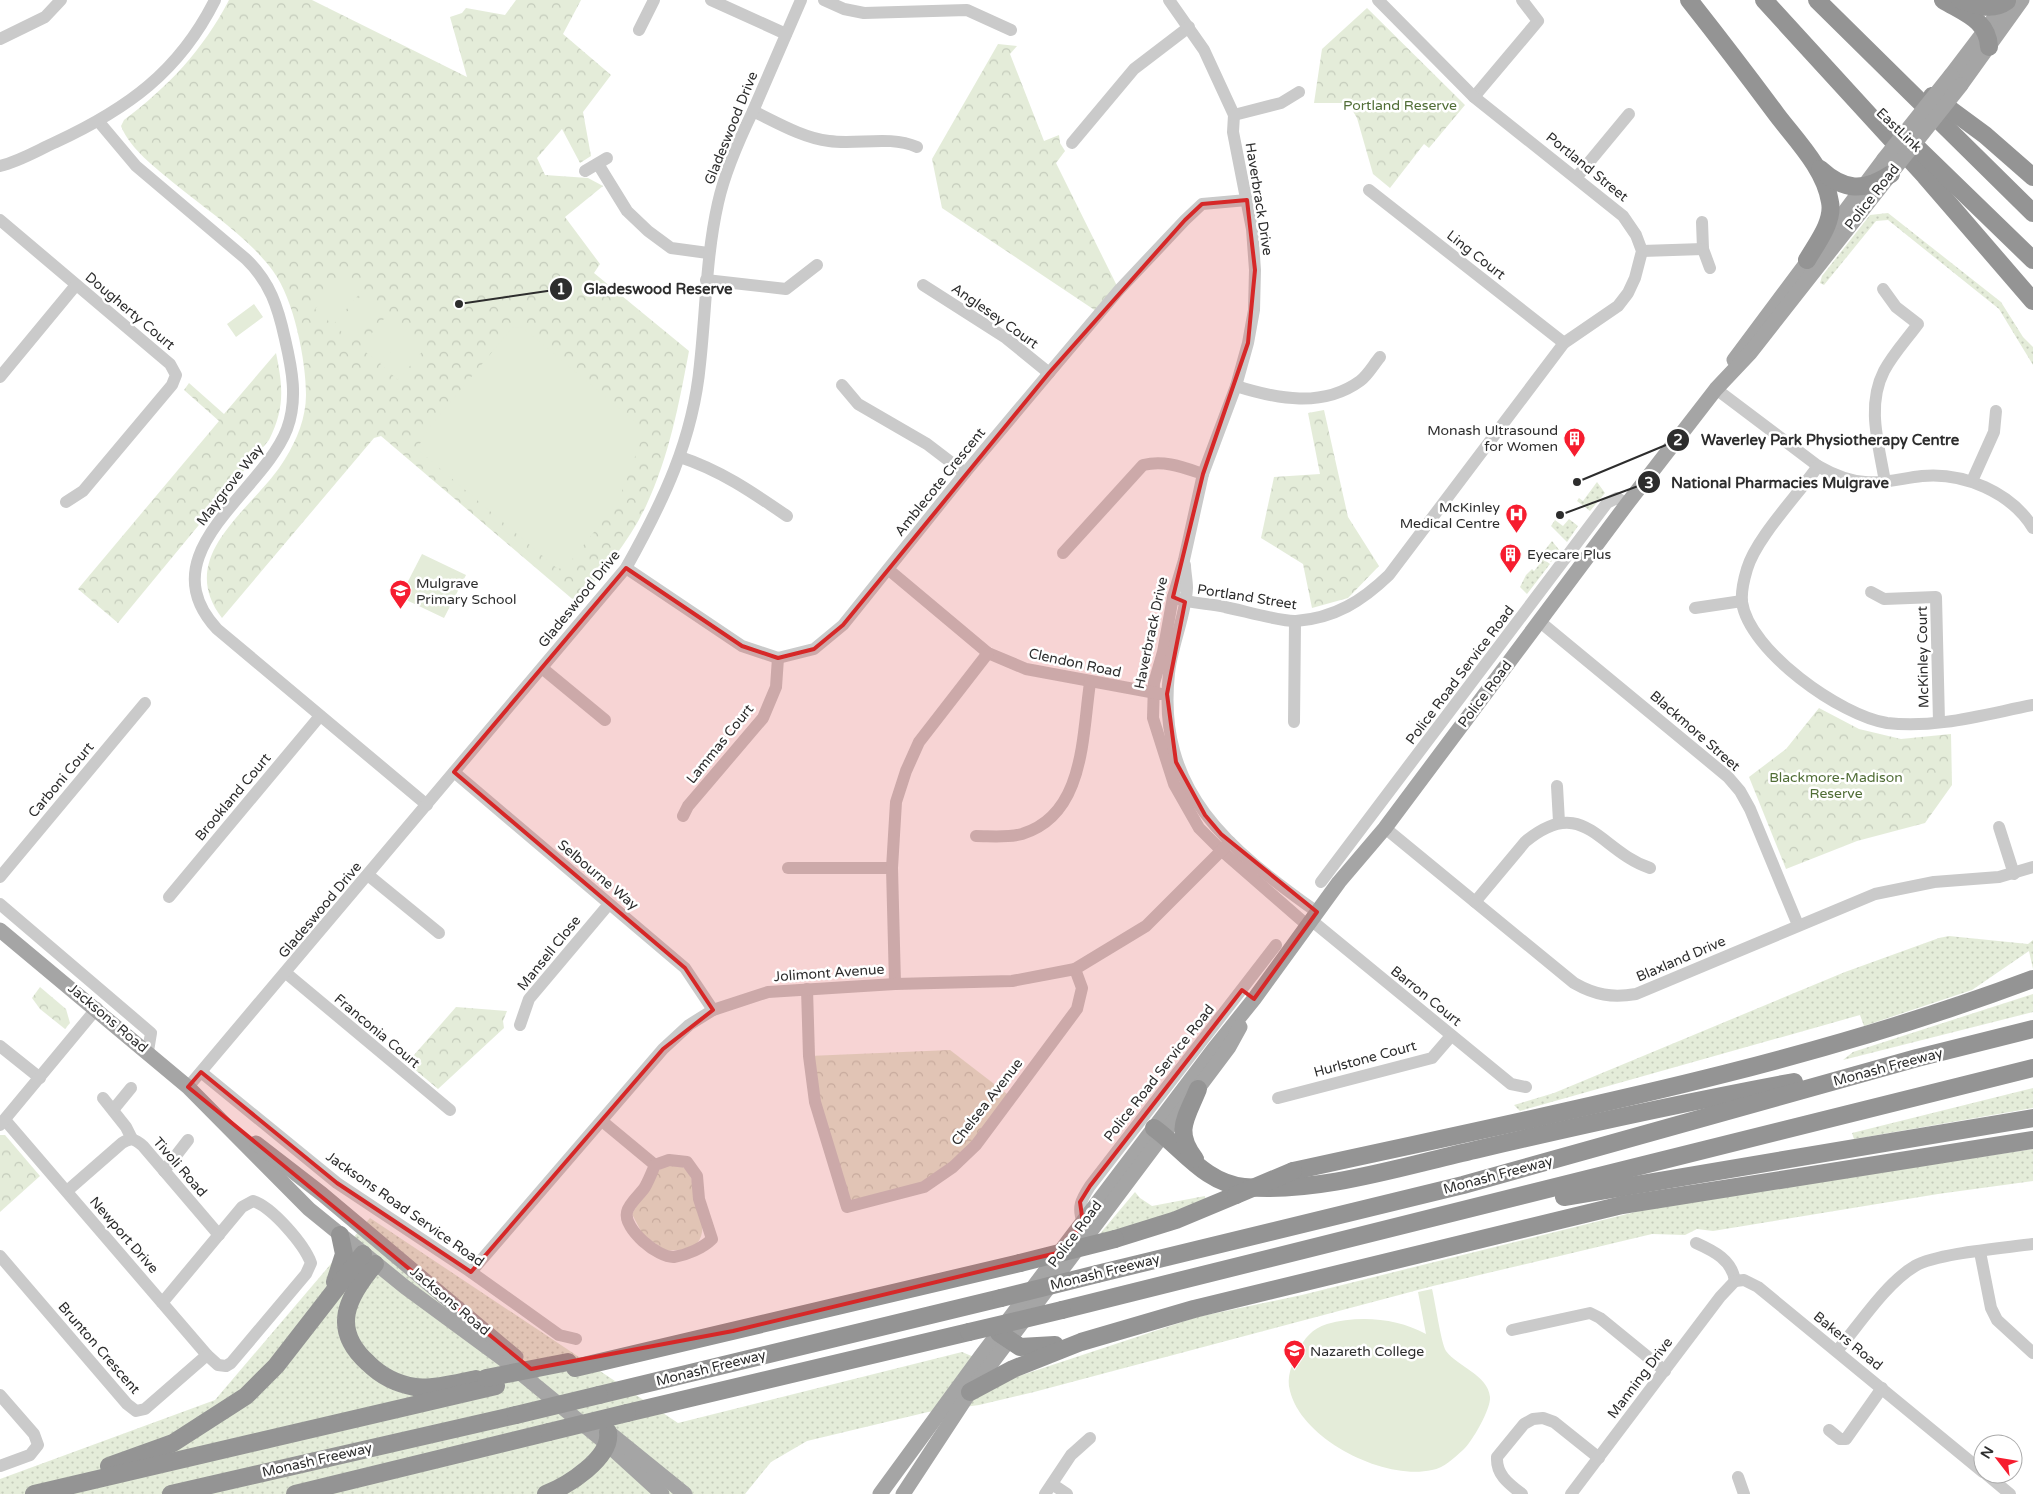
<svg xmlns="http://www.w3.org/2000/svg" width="2033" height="1494" font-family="'Varela Round',sans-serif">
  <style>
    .grass { fill: url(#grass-dots) }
    .forest { fill: url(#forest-crowns) }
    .garden { fill: #e4ecd9 }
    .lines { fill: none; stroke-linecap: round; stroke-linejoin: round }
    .minor { stroke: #cacaca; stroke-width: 12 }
    .major { stroke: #a5a5a5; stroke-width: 15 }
    .highway { stroke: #949494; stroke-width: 18 }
    .major-bridge { stroke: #a5a5a5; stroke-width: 15 }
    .highway-bridge { stroke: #949494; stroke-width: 18 }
    .marked { fill: #d62828; fill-opacity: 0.2; stroke: #d62828; stroke-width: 4; stroke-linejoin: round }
    .labels { text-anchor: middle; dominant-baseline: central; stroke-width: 5; stroke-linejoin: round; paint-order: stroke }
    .park-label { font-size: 14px; fill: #506d36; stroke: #fff }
    .street-label { font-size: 14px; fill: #2d2d2d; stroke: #fff }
    .poi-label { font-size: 14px; fill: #2d2d2d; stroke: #fff; text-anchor: start }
    .leader { fill: none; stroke: #2d2d2d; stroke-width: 2 }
    .callout-dot { fill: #2d2d2d; stroke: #fff; stroke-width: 2 }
    .mark-label { font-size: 15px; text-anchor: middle; font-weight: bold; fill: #fff }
    .callout-label { font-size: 15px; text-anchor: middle; font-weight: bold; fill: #2d2d2d; stroke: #fff; stroke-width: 5; stroke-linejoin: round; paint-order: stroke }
  </style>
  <defs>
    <pattern id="grass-dots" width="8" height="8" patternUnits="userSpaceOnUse" patternTransform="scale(1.25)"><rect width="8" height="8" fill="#e4ecd9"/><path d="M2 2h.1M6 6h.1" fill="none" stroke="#c4cbbb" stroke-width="1.8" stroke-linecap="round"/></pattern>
    <pattern id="forest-crowns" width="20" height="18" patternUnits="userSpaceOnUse" patternTransform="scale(1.25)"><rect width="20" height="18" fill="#e4ecd9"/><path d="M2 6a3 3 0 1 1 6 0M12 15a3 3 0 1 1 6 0" fill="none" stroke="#c4cbbb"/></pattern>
  </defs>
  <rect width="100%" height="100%" fill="#fff"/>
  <g class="grass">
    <polygon points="1888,213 2001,302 2023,337 2033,347 2033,365 1999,309 1888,220 1876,221 1824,285 1820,283 1822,276 1870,215"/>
    <polygon points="1597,482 1605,493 1590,511 1577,501 1579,498 1583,501"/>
    <polygon points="1569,519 1578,526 1567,542 1551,526 1555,520 1563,526"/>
    <polygon points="1552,541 1560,551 1551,562 1541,555"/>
    <polygon points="1534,552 1550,564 1527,594 1520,587 1526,575 1532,569 1534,571 1542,561 1532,554"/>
    <polygon points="1949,936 2028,944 2033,940 2033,969 2029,951 1972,990 1864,1026 1860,1015 1520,1111 1514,1105 1554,1093 1845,972 1939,938"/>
    <polygon points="2033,994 2033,1012 1843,1060 1853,1052"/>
    <polygon points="2033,1088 2033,1108 1854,1139 1852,1133"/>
    <polygon points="2033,1149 2033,1181 1938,1194 1713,1231 1697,1229 1685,1235 1652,1234 1433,1286 1034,1392 979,1405 928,1412 807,1441 771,1462 745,1494 0,1494 0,1479 215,1400 370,1218 678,1423 962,1352 1019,1376 1197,1317 1302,1295 1663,1205"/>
    <polygon points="1135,1192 1140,1198 1152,1206 1205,1196 1206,1203 1098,1236"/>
  </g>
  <g class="forest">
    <path d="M229,0H312L467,77L450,17L462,13L466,8L505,15L516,0H581L563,34L611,75L583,112L591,156L580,163L562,129L537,158L545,175L588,178L603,186L565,217L600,264L594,273L689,351C679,404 669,457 646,506C629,542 602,573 577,603L381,436L374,438L222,618C173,554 256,508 285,459C297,440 306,417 306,395C306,361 294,299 273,271C248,237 208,211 175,184C156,168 130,149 121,126L124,120C168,87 203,50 229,0Z"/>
    <polygon points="1367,8 1465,105 1429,148 1424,144 1390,188 1373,174 1357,118 1348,103 1314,103 1322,49"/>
    <polygon points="998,44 1017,46 1010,54 1044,141 1059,135 1060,143 1065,151 1056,163 1119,290 1099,313 942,208 932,159"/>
    <path d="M276,353C283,387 285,408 269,440L118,623L78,589L219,421L184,390L189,383L224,414Z"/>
    <polygon points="1324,410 1348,517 1379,566 1348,598 1312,608 1303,564 1261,538 1274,477 1320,474 1308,413"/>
    <polygon points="1819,708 1859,729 1901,739 1951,734 1952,785 1925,823 1857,841 1786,869 1749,777 1786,749"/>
    <polygon points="40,987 66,1009 70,1023 65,1029 40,1009 32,998"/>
    <polygon points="456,1007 507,1011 503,1021 504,1028 438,1089 407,1063"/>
    <polygon points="950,1050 1011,1097 976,1145 924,1187 847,1207 809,1056"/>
    <polygon points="0,1135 5,1135 40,1176 0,1212"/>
    <path d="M678,1164L687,1170L691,1178C695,1195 713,1233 694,1246C687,1250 674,1250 666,1251L643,1235L632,1214L656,1174L664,1165Z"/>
  </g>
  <g class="garden">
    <polygon points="343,275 362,291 333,325 315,309"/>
    <polygon points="364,292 382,308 353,342 335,326"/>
    <polygon points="254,304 263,317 236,337 227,324"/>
    <polygon points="389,313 407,329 378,363 360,347"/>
    <polygon points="522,327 645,430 618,502 566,567 558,569 417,449 428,429 512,328"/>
    <polygon points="409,330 427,346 398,380 380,364"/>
    <polygon points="422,554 466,575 444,618 400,597"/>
    <path d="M1432,1289C1435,1301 1441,1343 1446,1351C1458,1367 1488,1375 1490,1397C1491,1409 1472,1442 1463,1450C1454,1458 1444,1468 1432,1470C1385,1481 1302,1440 1290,1391C1286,1377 1292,1364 1298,1352C1304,1338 1312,1329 1327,1324C1359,1315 1397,1318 1426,1334L1418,1292Z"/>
  </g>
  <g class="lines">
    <g class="minor">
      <polyline points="711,0 786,34"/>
      <polyline points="824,0 844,9 864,13 967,10 1011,30"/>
      <polyline points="1169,0 1204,50 1234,115 1233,132 1252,229 1255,270 1254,310 1248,343 1236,386 1203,474 1184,560 1173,597 1163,652 1154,683 1153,718 1174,784 1199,828 1222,851 1307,925"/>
      <polyline points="639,30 654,0"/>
      <polyline points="0,39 45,17 61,0"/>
      <polyline points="1474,97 1538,21 1522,0"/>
      <path d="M753,111C776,122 803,138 829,141C858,145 889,135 917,147"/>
      <polyline points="1234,115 1281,103 1299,92"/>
      <path d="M99,122L136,166L246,259C270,282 278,307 285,339C292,369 298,399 287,429C262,494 147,553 217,629L427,805"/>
      <polyline points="1072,143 1134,69 1189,27"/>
      <polyline points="598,164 627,211 648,231 671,248 708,253"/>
      <path d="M0,166C20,161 38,150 56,142C127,109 179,72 215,0"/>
      <polyline points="585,171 607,158"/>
      <polyline points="1576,178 1629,114"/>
      <polyline points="1369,190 1564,343"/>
      <polyline points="0,220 170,364 176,375 172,385 83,491 66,502"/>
      <polyline points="1702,222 1703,249 1710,268"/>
      <polyline points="1642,251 1703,249"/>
      <polyline points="706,280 786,289 817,265"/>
      <polyline points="923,285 1006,338 1049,373"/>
      <path d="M1883,289L1896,307L1918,324C1907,339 1893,354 1884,371C1866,406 1879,445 1885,482"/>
      <polyline points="0,377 76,285"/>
      <polyline points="842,385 858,404 927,444 965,473"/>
      <path d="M1236,386C1277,399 1323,408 1360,381C1368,375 1374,364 1380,357"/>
      <path d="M1716,389L1818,466C1832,474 1848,481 1865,482C1884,484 1903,478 1922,476C1963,472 2011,492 2033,528"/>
      <path d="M680,457C720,470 752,492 787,516"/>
      <path d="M1818,466C1798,495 1756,538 1747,569C1744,579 1741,592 1742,602C1749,651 1841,716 1887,723C1936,729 1986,714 2033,705"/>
      <polyline points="1972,481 1994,432 1996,411"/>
      <path d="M1063,553L1143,465C1165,460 1182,467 1203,474"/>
      <path d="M1185,565C1185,572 1187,580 1187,588C1186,614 1172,645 1169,673C1156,792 1229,849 1317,912"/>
      <polyline points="626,568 742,646 778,658 814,649 843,625 965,473 1049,373 1119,290 1185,220 1202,204 1247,200"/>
      <polyline points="889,570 988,653 1026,669 1161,694"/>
      <polyline points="1871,592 1884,599 1936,597 1939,722"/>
      <path d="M1173,597C1190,604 1207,603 1225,607C1241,610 1282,622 1296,621C1335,618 1362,601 1389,575L1564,343L1618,306L1628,293L1635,278L1642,251L1636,235L1623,216L1474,97L1378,0"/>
      <polyline points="1695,608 1742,601"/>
      <polyline points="1539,621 1728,777 1740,791 1750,809 1798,925"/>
      <polyline points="542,668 605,720"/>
      <polyline points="1294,722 1295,622"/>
      <polyline points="454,772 685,968 713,1010"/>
      <polyline points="1557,786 1559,822"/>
      <polyline points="683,816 688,806 763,718 776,687 778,658"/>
      <polyline points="1999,827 2014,874"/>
      <path d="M1385,828L1574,983C1595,995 1612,998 1636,994L1875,894L1934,882L1999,877L2033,867"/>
      <path d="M976,836C990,836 1007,838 1022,834C1085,815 1082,736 1090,683"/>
      <polyline points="788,868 892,868"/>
      <polyline points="368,875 439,933"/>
      <polyline points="0,877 145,703"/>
      <polyline points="1321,882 1607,503 1617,498 1627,504"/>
      <polyline points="169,897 320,716"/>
      <path d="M1475,902L1525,842C1584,793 1599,851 1650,868"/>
      <polyline points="0,904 151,1033 148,1051"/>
      <polyline points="1311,920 1511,1084 1526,1087"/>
      <polyline points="286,973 450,1110"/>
      <polyline points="895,984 892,868 896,802 906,771 919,742 988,653"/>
      <polyline points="807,989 809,1056 815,1102 847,1207 924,1187 953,1167 976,1145 1077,1009 1082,988 1075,969"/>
      <polyline points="520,1025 529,999 609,904"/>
      <polyline points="0,1046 40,1078"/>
      <polyline points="201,1072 337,1183 471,1272 559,1335 576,1339"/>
      <path d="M188,1087L626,568C663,502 693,440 700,364C706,310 706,256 718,203C725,171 739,140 753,111C769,74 785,37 801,0"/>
      <polyline points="103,1098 126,1127 132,1139"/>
      <polyline points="1278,1098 1432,1058 1451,1036"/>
      <polyline points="113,1110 131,1088"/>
      <path d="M5,1120L207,1355L218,1365L226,1366L231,1363L306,1274L311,1263C304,1244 272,1207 253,1201L242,1207L162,1303"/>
      <polyline points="602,1121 655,1165"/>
      <polyline points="0,1125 97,1008"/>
      <path d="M669,1160L687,1162L697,1176L699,1199L712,1239C703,1248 687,1255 674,1257C658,1258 623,1229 627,1212C629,1203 640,1195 645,1187C649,1180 652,1172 655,1165Z"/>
      <polyline points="164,1171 188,1140"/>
      <path d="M67,1191L122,1143C131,1137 135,1139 143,1146L219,1235"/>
      <path d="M1083,1223C1077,1207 1081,1200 1090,1186L1276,945"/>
      <path d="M1696,1243C1714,1251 1732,1260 1735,1281"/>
      <polyline points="1980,1252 1991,1308 1997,1320 2033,1353"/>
      <polyline points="0,1256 127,1404 136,1411 145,1409 207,1355"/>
      <polyline points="471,1272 663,1049 689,1025 713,1010 768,992 895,984 1012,981 1075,969 1146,926 1230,842"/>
      <polyline points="1735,1281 1744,1280 1758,1287 1983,1472"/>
      <polyline points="1512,1330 1590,1313 1600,1318 1665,1371"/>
      <path d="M1837,1351C1859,1325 1886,1283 1915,1266C1938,1253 2005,1248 2033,1244"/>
      <polyline points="0,1395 34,1434 38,1445 30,1455 0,1466"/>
      <polyline points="1829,1430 1840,1439 1846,1439 1882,1388"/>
      <polyline points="1986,1474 2010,1494"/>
      <polyline points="1738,1477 1744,1494"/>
      <polyline points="1052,1484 1067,1494"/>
      <polyline points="1045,1494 1071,1455 1090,1438"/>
      <path d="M1522,1494C1509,1484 1496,1475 1497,1457L1524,1424L1533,1419L1543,1418L1554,1422L1599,1458"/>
      <polyline points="1571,1494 1720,1297 1735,1281"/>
    </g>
    <g class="major">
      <polyline points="1951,75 2008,0"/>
      <polyline points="1961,85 2022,0"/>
      <polyline points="1734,360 1884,159"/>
      <polyline points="0,930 188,1087 309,1209 405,1287 507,1362 607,1444 662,1494"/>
      <polyline points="256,1143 322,1194 516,1357"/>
      <polyline points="606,1430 685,1494"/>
      <polyline points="880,1494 981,1356 1213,1050 1254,999 1339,882 1385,828 1627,504 1716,389 1750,353 1889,176"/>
      <polyline points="903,1494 970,1392 1229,1047 1240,1027"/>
    </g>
    <g class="highway">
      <path d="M1689,0C1719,38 1748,76 1777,115C1796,140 1825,169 1830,202C1834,222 1816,244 1807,260"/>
      <polyline points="1764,0 1925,176 2033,301"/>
      <polyline points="1817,0 2033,213"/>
      <path d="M1943,0C1964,13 1988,20 1989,47"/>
      <path d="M1960,0C1975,5 1992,12 2007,1"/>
      <polyline points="1932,96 1985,135 2033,177"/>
      <polyline points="1903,134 2033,260"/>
      <path d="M1820,169C1844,191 1864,192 1891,174"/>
      <path d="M1154,1128C1183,1149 1205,1183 1244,1187C1317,1194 1404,1166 1475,1150C1581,1125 1687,1102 1794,1082"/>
      <path d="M1195,1159C1173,1131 1187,1117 1198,1089"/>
      <path d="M1293,1171C1542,1116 1794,1069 2033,979"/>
      <polyline points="1564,1197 2033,1118"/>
      <polyline points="1115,1239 1176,1220 1236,1195"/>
      <path d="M375,1264C347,1297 330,1329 368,1363C381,1376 397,1384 415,1387C432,1390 460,1382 476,1379"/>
      <polyline points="1097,1274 1463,1185 1917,1058 2033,1029"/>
      <polyline points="335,1282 344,1254 340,1235"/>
      <polyline points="1062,1310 2033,1068"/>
      <polyline points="999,1333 1020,1347 1055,1345"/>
      <polyline points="575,1368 1020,1263"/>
      <polyline points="970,1392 1013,1369 1081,1342 1194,1309 1622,1205 2033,1140"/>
      <polyline points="599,1395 1001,1298"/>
      <polyline points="627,1413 969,1332"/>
      <polyline points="109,1466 173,1443 246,1396 276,1366 363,1254"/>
      <polyline points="34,1494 496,1386"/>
      <polyline points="171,1494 516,1415"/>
      <polyline points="295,1494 549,1432"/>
      <path d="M546,1494C567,1486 612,1458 608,1432"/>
    </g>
    <g class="major-bridge">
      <polyline points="1884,159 1951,75"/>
      <polyline points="1895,168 1961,85"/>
    </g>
    <g class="highway-bridge">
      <polyline points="1236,1195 1293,1171"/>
      <polyline points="1020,1263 1115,1239"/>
      <polyline points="1001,1298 1097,1274"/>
      <polyline points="969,1332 1062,1310"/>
      <polyline points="486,1378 568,1362"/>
      <polyline points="516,1415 599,1395"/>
      <polyline points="549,1432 627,1413"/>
    </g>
  </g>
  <path class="marked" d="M1247,200L1255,270L1248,343L1203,474L1173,597L1185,602L1167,694L1176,762L1205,815L1221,834L1317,912L1254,999L1242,990L1090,1186L1080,1202L1083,1223L1061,1252L733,1331L531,1369L188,1087L201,1072L337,1183L471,1272L663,1049L713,1010L685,968L454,772L626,568L742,646L778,658L814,649L843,625L1049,373L1185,220L1202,204Z"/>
  <defs>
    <symbol id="building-pin" viewBox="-11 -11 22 30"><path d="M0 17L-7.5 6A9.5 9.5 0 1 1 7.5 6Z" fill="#f61d2f" stroke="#fff"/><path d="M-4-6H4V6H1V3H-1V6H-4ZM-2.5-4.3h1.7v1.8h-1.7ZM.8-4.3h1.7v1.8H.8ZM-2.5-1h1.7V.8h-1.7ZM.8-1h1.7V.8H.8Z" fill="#fff"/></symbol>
    <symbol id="hospital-pin" viewBox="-11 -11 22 30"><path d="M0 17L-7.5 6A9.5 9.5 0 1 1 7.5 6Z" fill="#f61d2f" stroke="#fff"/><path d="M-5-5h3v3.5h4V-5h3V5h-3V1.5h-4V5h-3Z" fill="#fff"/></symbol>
    <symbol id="school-pin" viewBox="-11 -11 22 30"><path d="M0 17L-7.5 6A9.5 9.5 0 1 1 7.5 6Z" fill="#f61d2f" stroke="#fff"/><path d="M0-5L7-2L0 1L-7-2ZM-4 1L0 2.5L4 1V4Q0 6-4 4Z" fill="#fff"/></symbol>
  </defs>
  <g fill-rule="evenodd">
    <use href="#building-pin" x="1562" y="426" width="25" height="34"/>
    <use href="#hospital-pin" x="1504" y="502" width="25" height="34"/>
    <use href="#building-pin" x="1498" y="542" width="25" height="34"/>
    <use href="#school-pin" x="388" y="578" width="25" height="34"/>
    <use href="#school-pin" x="1282" y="1338" width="25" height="34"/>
  </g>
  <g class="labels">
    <g class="park-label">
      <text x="1400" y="105">Portland Reserve</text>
      <text x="1836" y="777">Blackmore-Madison<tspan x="1836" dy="16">Reserve</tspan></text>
    </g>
    <g class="street-label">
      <text transform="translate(731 128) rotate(-68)">Gladeswood Drive</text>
      <text transform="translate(1899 130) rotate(44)">EastLink</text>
      <text transform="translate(1587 167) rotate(39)">Portland Street</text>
      <text transform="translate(1872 197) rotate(-52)">Police Road</text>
      <text transform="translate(1259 199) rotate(81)">Haverbrack Drive</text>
      <text transform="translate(1476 255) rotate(38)">Ling Court</text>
      <text transform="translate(130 311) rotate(40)">Dougherty Court</text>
      <text transform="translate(995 316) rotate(35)">Anglesey Court</text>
      <text transform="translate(940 482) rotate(-51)">Amblecote Crescent</text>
      <text transform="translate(230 485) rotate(-52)">Maygrove Way</text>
      <text transform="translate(1247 597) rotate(9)">Portland Street</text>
      <text transform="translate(579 599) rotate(-51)">Gladeswood Drive</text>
      <text transform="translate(1151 633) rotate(-78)">Haverbrack Drive</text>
      <text transform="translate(1923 657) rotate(-91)">McKinley Court</text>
      <text transform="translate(1075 663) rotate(12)">Clendon Road</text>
      <text transform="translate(1460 675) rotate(-53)">Police Road Service Road</text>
      <text transform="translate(1485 694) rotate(-53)">Police Road</text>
      <text transform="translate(1695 731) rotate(41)">Blackmore Street</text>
      <text transform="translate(720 744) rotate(-51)">Lammas Court</text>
      <text transform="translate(61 780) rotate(-50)">Carboni Court</text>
      <text transform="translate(233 797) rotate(-50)">Brookland Court</text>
      <text transform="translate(598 875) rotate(40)">Selbourne Way</text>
      <text transform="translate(320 910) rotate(-50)">Gladeswood Drive</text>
      <text transform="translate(549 953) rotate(-51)">Mansell Close</text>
      <text transform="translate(1681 959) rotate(-23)">Blaxland Drive</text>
      <text transform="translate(829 973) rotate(-4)">Jolimont Avenue</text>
      <text transform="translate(1426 996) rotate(39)">Barron Court</text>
      <text transform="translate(108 1018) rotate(40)">Jacksons Road</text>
      <text transform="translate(377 1031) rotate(40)">Franconia Court</text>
      <text transform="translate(1365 1059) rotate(-15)">Hurlstone Court</text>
      <text transform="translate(1888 1067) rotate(-15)">Monash Freeway</text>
      <text transform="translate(1159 1073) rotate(-52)">Police Road Service Road</text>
      <text transform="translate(987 1102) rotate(-52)">Chelsea Avenue</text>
      <text transform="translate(180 1167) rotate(49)">Tivoli Road</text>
      <text transform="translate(1498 1175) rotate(-15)">Monash Freeway</text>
      <text transform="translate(405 1209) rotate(35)">Jacksons Road Service Road</text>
      <text transform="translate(1075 1234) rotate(-53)">Police Road</text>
      <text transform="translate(124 1235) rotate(49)">Newport Drive</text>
      <text transform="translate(1105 1272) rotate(-14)">Monash Freeway</text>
      <text transform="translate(450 1301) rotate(40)">Jacksons Road</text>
      <text transform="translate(1848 1341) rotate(39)">Bakers Road</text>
      <text transform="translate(99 1348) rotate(49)">Brunton Crescent</text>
      <text transform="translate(711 1368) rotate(-14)">Monash Freeway</text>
      <text transform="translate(1640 1378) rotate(-53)">Manning Drive</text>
      <text transform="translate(317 1460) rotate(-13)">Monash Freeway</text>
    </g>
    <g class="poi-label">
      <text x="1558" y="430" text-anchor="end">Monash Ultrasound<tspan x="1558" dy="16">for Women</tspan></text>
      <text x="1500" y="507" text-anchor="end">McKinley<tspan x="1500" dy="16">Medical Centre</tspan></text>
      <text x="1527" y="554">Eyecare Plus</text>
      <text x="416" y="583">Mulgrave<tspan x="416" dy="16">Primary School</tspan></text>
      <text x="1310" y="1351">Nazareth College</text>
    </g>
  </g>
  <path class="leader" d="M459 304L561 289M1577 482L1678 440M1560 515L1649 482"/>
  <g class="callout-dot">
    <circle cx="459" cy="304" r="5"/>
    <circle cx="1577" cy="482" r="5"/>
    <circle cx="1560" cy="515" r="5"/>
    <circle cx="561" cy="289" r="12"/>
    <circle cx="1678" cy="440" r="12"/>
    <circle cx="1649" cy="482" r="12"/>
  </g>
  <g class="mark-label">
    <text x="561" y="294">1</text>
    <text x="1678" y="445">2</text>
    <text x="1649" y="488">3</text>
  </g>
  <g class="callout-label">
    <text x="658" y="294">Gladeswood Reserve</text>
    <text x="1830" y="445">Waverley Park Physiotherapy Centre</text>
    <text x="1780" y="488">National Pharmacies Mulgrave</text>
  </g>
  <g transform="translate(1998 1459) rotate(301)"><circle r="24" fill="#ffffff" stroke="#ababab"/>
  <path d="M0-4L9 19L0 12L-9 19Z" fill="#f61d2f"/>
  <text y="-8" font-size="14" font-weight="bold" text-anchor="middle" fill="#2d2d2d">N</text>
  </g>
</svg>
